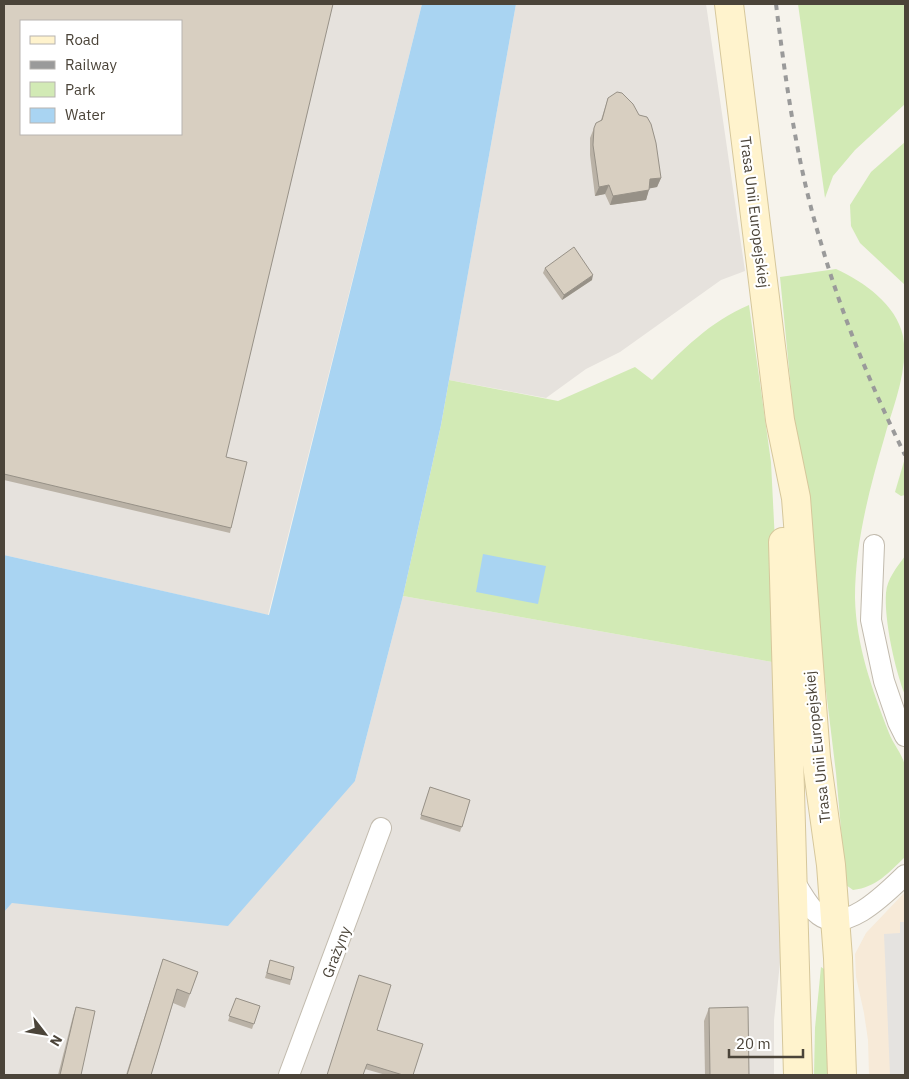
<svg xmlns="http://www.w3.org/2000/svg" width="909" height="1079" font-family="'IBM Plex Sans',sans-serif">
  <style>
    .commercial { fill: #f7ead8 }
    .industrial { fill: #e6e2dd; fill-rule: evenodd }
    .green { fill: #d2eab5 }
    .parking { fill: #e5e3e0 }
    .water { fill: #a9d4f2 }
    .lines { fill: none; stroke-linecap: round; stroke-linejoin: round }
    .minor-casing { stroke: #c2bbae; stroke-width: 22 }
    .secondary-casing { stroke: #d6c79b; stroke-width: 30 }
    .minor { stroke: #fff; stroke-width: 20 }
    .secondary { stroke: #fff3cd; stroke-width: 28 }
    .rail { stroke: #9a9a9a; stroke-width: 4; stroke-dasharray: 6 6; stroke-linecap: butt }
    .wall { fill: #bab2a6 }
    .shaded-wall { fill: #979187 }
    .building { fill: #d8cfc1; stroke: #979187; fill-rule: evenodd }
    .labels { text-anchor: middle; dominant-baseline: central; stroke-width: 4.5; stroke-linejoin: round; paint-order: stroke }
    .street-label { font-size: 15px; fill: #4b4439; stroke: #fff }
  </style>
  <rect width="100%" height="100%" fill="#f6f3ec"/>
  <polygon class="commercial" points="905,892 905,1075 869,1075 868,1040 864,1013 856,977 855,954 866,933"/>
  <g class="industrial">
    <path d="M4,4H422L268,615L4,555ZM21,21H181V134H21Z"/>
    <polygon points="516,4 706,4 745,271 721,280 620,352 586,369 546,398 449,380"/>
    <polygon points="403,596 778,663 783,934 774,1020 774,1075 4,1075 4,912 12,903 355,781"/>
  </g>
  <g class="green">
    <polygon points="798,4 905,4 905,104 855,150 833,176 825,198"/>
    <polygon points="905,142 905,285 860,243 851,226 850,205 871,172"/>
    <path d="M836,269C864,282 896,304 903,336C909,370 893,406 884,439C869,490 855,544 855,598C856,645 872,689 889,733C893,744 903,755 905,766C907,774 905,784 905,793C905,814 905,835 905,857C888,873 877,887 853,890L846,885L836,773L798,460L780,277Z"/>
    <path d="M749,305L771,462L775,542L778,663L403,596L441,425L449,380L558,401L635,367L652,380C682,351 710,321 749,305Z"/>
    <polygon points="905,458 905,495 901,496 895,492"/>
    <path d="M905,556V695C895,670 884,620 886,593C887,579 897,567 905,556Z"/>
    <polygon points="821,967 824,969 828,1075 814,1075 815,1028"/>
  </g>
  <polygon class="parking" points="900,922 905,922 905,1075 890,1075 884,934 900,933"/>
  <g class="water">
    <polygon points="422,4 516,4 441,425 403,596 355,781 228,926 12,903 4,912 4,555 269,615"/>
    <polygon points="483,554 546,566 538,604 476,592"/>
  </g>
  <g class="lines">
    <defs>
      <g id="minor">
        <polyline points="874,545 871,620 884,681 898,722 905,736"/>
        <path d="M793,880C801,891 808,907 819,915C846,935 887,892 905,875"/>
        <polyline points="289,1075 381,828"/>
      </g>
      <g id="secondary">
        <polyline points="729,4 780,420 796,498 816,757 831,865 838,958 842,1075"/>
        <polyline points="783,542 798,1075"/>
      </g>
    </defs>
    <use href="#minor" class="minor-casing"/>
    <use href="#secondary" class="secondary-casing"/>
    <use href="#minor" class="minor"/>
    <use href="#secondary" class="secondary"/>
    <path class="rail" d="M776,4C786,84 797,165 821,243C842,316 871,386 905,455"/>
  </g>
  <g class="wall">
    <polygon points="4,4 226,457 231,528 230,533 4,480"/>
    <polygon points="608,98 661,178 657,187 649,188 646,200 610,205 605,194 595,196 590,155 590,138 594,128 601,120"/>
    <polygon points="545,268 592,280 562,300 543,273"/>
    <polygon points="430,787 470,800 460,832 420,819"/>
    <polygon points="163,959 198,972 185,1008 173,1003 151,1075 126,1075"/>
    <polygon points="270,960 291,980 290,985 265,978"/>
    <polygon points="236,998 260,1006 252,1029 228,1021"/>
    <polygon points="76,1007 81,1075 58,1075 73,1016"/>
    <polygon points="709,1008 749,1075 705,1075 704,1021"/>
    <polygon points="377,1030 413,1075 386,1075 365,1069"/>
  </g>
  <g class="shaded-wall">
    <polygon points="661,178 657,187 647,189 650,179"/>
    <polygon points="609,185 605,194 595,196 599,187"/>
    <polygon points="649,190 646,200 610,205 613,196"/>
    <polygon points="593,275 592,280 562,300 564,295"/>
  </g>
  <g class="building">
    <path d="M4,4H333L226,457L247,462L231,528L4,474ZM21,21H181V134H21Z"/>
    <polygon points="617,92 622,93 633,104 639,115 647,117 651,124 656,143 661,178 650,179 649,190 613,196 609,185 599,187 593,145 594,128 596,123 602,120 608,98"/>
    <polygon points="574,247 593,275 564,295 545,268"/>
    <polygon points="430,787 470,800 462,827 421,815"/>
    <polygon points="163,959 198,972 190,994 177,989 151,1075 127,1075"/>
    <polygon points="270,960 294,967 291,980 267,973"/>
    <polygon points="359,975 391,985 377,1030 423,1044 413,1075 403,1075 367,1064 363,1075 327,1075"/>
    <polygon points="236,998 260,1006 254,1024 229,1016"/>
    <polygon points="76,1007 95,1011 81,1075 60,1075"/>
    <polygon points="748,1007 749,1075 710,1075 709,1008"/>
  </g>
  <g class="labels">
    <g class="street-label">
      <text transform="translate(755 212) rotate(83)">Trasa Unii Europejskiej</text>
      <text transform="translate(817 747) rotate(-96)">Trasa Unii Europejskiej</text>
      <text transform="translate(336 952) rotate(-69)">Grażyny</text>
    </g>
  </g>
  <rect width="909" height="1079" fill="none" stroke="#4b4439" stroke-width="10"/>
  <rect x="20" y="20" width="162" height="115" fill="#ffffff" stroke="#b7b4b0"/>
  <rect x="30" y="36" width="25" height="8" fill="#fff3cd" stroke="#b7b4b0"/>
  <text x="65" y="45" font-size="15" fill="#4b4439">Road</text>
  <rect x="30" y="61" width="25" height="8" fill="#9a9a9a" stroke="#b7b4b0"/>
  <text x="65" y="70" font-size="15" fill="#4b4439">Railway</text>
  <rect x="30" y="82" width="25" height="15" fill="#d2eab5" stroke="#b7b4b0"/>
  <text x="65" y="95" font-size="15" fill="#4b4439">Park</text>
  <rect x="30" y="108" width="25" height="15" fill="#a9d4f2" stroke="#b7b4b0"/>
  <text x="65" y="120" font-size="15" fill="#4b4439">Water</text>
  <g transform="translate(45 1034) rotate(121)" stroke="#ffffff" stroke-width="4" paint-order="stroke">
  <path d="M0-4L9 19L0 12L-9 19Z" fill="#4b4439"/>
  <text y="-8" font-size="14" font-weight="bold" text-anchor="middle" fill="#4b4439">N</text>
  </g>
  <path d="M729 1049v8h74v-8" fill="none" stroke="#4b4439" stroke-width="2.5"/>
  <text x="736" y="1049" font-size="15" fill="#4b4439" stroke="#ffffff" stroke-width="4" paint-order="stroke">20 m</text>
</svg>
